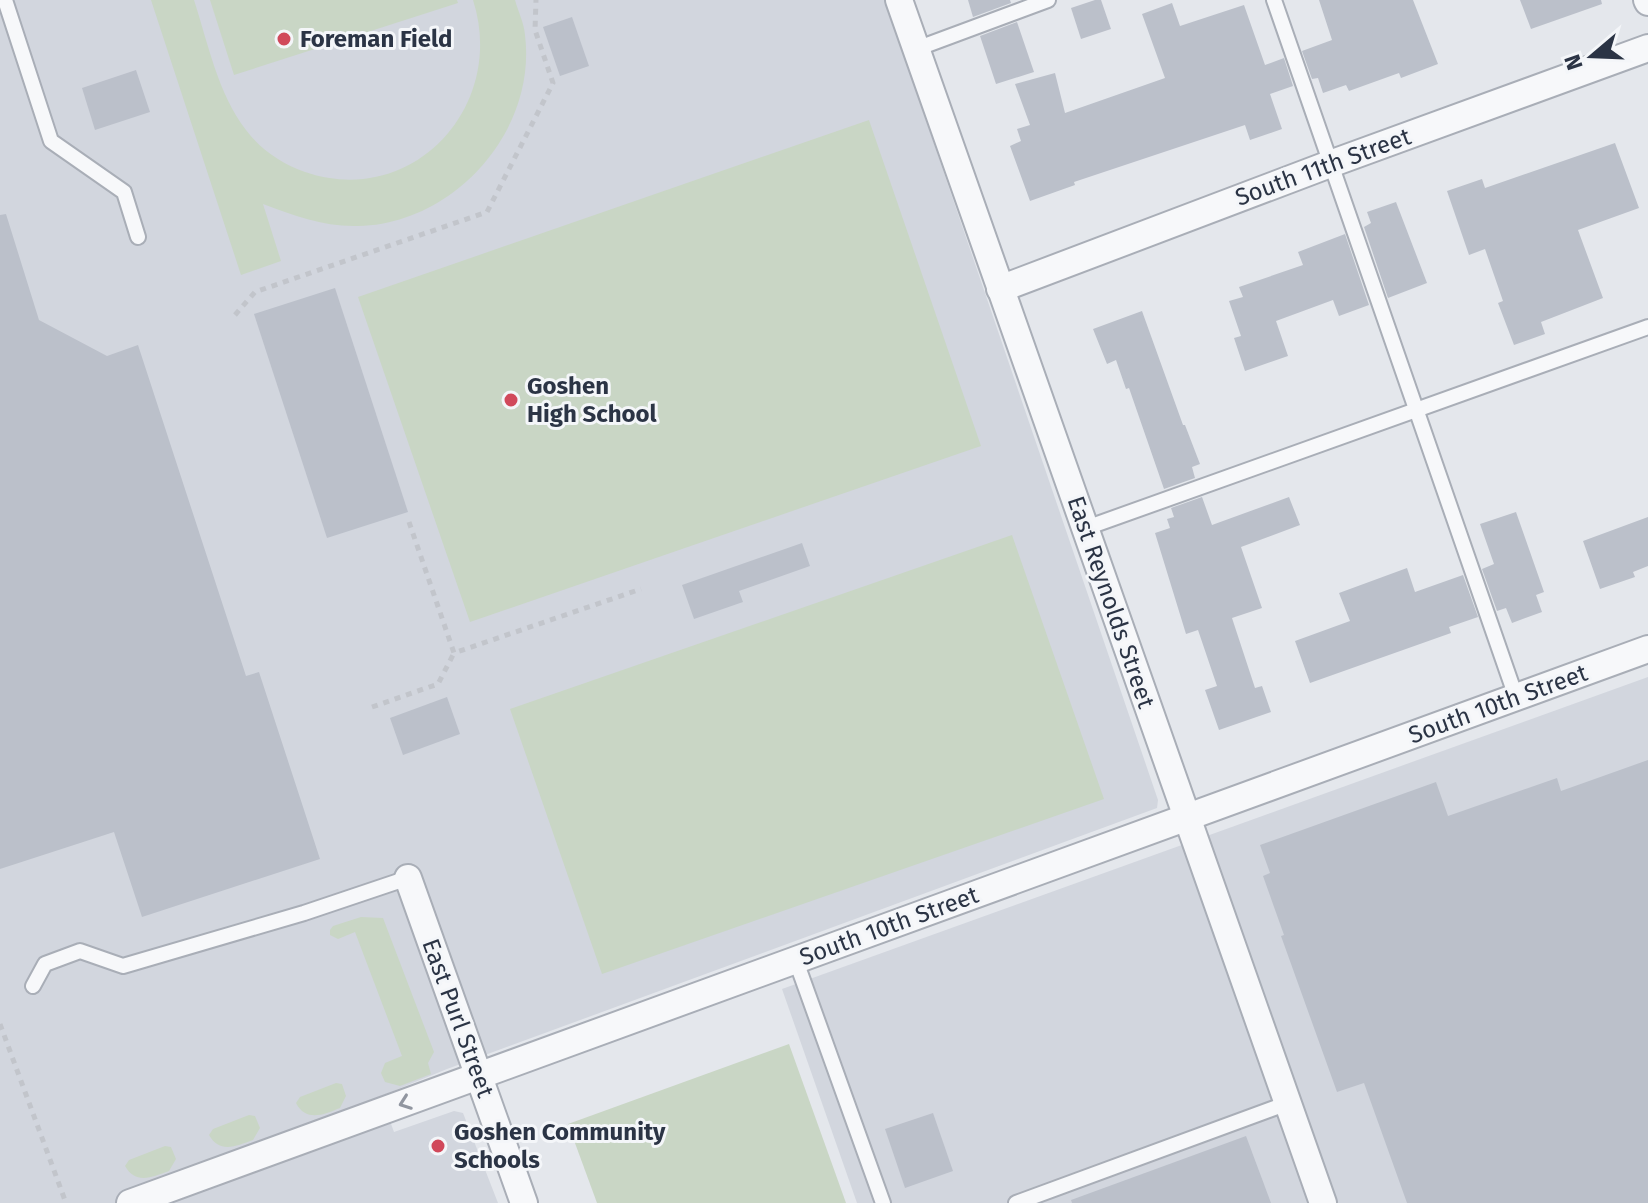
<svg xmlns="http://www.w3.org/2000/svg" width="1648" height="1203" font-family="'Fira Sans',sans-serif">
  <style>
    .built { fill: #d2d6de }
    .green { fill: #c9d6c5 }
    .building { fill: #bbc0ca }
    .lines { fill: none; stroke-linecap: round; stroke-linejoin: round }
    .service-casing { stroke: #a9aeb7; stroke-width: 18 }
    .minor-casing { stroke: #a9aeb7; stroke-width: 30 }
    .path { stroke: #c2c5cb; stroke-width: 5; stroke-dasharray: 6 6; stroke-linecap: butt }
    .service { stroke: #f7f8fa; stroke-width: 14 }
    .minor { stroke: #f7f8fa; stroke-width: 26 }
    .oneway { stroke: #9196a0 }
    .poi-dot { fill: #d1495b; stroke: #f4f6f9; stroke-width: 3 }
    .labels { text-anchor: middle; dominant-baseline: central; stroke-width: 6; stroke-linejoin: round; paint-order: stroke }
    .poi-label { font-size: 24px; font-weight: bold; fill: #2b3445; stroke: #f4f6f9; text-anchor: start }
    .street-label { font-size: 24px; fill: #2b3445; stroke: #f4f6f9 }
  </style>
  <rect width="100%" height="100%" fill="#e4e7ec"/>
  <g class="built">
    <polygon points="0,0 885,0 1158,800 1157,808 447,1069 381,1096 394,1132 454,1111 463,1113 498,1203 0,1203"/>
    <polygon points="1648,677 1648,1203 857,1203 782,989"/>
  </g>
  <g class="green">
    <path d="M151,0H194C208,43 218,94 246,130C261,150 282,164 305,172C414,209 507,105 473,0H515C518,11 524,23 525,35C537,131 454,224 358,226C324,227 295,216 263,204L281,261L241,275Z"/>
    <polygon points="210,0 457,0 458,3 234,75"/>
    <polygon points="869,120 981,446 470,622 358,297"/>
    <polygon points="1012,535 1104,799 602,974 510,709"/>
    <polygon points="361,917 383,918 434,1052 428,1063 431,1074 400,1086 385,1082 381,1073 385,1063 402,1056 355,932 338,939 330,935 330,930 333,926"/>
    <polygon points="789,1044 846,1203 597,1203 568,1124"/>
    <path d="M336,1083L342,1084L346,1096L340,1108C323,1115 306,1122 296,1103L300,1097Z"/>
    <path d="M249,1115L255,1116L260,1128L253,1140C236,1146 220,1154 209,1135L213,1129Z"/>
    <path d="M165,1146L171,1147L176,1159L169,1171C152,1177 136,1185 125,1166L129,1160Z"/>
  </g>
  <g class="building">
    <polygon points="968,0 1010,0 1011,3 973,17"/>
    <polygon points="1095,0 1101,0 1111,29 1081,39 1071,8"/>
    <polygon points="1319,0 1413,0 1438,64 1401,78 1399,73 1349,91 1346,85 1323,93 1318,78 1312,79 1302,51 1332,40"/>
    <polygon points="1520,0 1601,0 1602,4 1531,29"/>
    <polygon points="1172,3 1180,26 1244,5 1265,65 1284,58 1293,86 1270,94 1282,129 1250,140 1245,125 1074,182 1075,185 1030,201 1010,146 1021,141 1017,129 1030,125 1015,84 1055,73 1065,113 1165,78 1142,14"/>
    <polygon points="572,17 589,66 560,76 543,27"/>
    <polygon points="1017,22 1034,72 996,84 980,36"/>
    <polygon points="136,70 150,112 95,130 82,88"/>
    <polygon points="1615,143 1639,208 1578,230 1603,298 1541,322 1545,334 1514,345 1498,303 1503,301 1485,249 1469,255 1447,191 1482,179 1485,188"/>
    <polygon points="1396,202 1427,283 1388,298 1364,227 1371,223 1367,212"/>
    <polygon points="6,214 39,320 107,356 138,345 246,676 259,672 320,859 142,917 114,832 0,869 0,215"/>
    <polygon points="1345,234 1369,305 1339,316 1333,300 1276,321 1288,356 1245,371 1234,338 1241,336 1229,301 1243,297 1239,287 1303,265 1298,252"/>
    <polygon points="335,288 408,512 327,538 254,314"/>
    <polygon points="1142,311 1183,425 1185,425 1200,464 1192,467 1195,478 1164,489 1129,388 1126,389 1116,360 1107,364 1093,329"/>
    <polygon points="1202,497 1212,525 1289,497 1300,525 1241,547 1262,608 1232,618 1255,688 1262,686 1271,712 1219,730 1205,690 1217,686 1198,630 1186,634 1155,533 1170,528 1167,519 1174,517 1171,508"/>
    <polygon points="1516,512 1544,592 1536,595 1542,612 1512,623 1506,608 1497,611 1482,569 1494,564 1480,524"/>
    <polygon points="1648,517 1648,566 1633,572 1635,577 1600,589 1583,541"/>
    <polygon points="802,543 810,566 739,591 743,602 694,619 682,585"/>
    <polygon points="1407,568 1415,592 1463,575 1478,617 1449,627 1451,633 1310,683 1295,641 1350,621 1339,593"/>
    <polygon points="447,697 460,734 403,755 390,718"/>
    <polygon points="1648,760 1648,1203 1407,1203 1364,1083 1337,1092 1281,936 1284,935 1263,876 1270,873 1260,845 1436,782 1448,816 1557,778 1561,791"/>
    <polygon points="933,1113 953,1171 905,1188 885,1129"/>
    <polygon points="1246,1136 1271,1203 1072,1203 1071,1200"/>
  </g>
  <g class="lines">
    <defs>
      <g id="service">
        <polyline points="5,0 51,141 124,192 138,237"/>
        <polyline points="1274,0 1516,697"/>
        <polyline points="916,49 1048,0"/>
        <polyline points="1086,528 1648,327"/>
        <polyline points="796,961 883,1203"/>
        <polyline points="33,986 45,964 80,951 123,966 304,913 408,878"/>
        <polyline points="1016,1203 1288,1103"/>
      </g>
      <g id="minor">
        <polyline points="899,0 1323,1203"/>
        <polyline points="1647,0 1648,2"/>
        <polyline points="1000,289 1330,164 1648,48"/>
        <polyline points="408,878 524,1203"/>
        <polyline points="130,1203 1648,649"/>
      </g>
    </defs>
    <use href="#service" class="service-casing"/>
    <use href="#minor" class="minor-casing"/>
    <g class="path">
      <polyline points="235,315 255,292 487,212 553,83 535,30 536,0"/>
      <polyline points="409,522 454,653 641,589"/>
      <polyline points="372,707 438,684 454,653"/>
      <polyline points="0,1024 66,1203"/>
    </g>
    <use href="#service" class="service"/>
    <use href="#minor" class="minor"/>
  </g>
  <defs><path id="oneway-chevron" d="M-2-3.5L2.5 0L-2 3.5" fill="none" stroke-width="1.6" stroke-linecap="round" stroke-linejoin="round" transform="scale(2)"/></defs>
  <use class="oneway" href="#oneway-chevron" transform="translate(405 1103) rotate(160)"/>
  <g class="poi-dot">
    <circle cx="284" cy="39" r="8"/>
    <circle cx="511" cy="400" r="8"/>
    <circle cx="438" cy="1146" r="8"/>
  </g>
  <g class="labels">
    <g class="poi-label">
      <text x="300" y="39">Foreman Field</text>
      <text x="527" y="386">Goshen<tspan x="527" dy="28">High School</tspan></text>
      <text x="454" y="1132">Goshen Community<tspan x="454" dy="28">Schools</tspan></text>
    </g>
    <g class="street-label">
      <text transform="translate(1323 167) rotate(-20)">South 11th Street</text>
      <text transform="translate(1111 602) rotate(71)">East Reynolds Street</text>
      <text transform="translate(1498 704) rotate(-20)">South 10th Street</text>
      <text transform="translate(889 926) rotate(-20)">South 10th Street</text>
      <text transform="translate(458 1018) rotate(70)">East Purl Street</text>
    </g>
  </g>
  <g transform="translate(1592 56) rotate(251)" stroke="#f4f6f9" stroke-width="6" paint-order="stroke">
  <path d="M0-6L14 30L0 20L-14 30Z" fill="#2b3445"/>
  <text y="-12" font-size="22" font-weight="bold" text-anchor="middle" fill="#2b3445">N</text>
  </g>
</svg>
